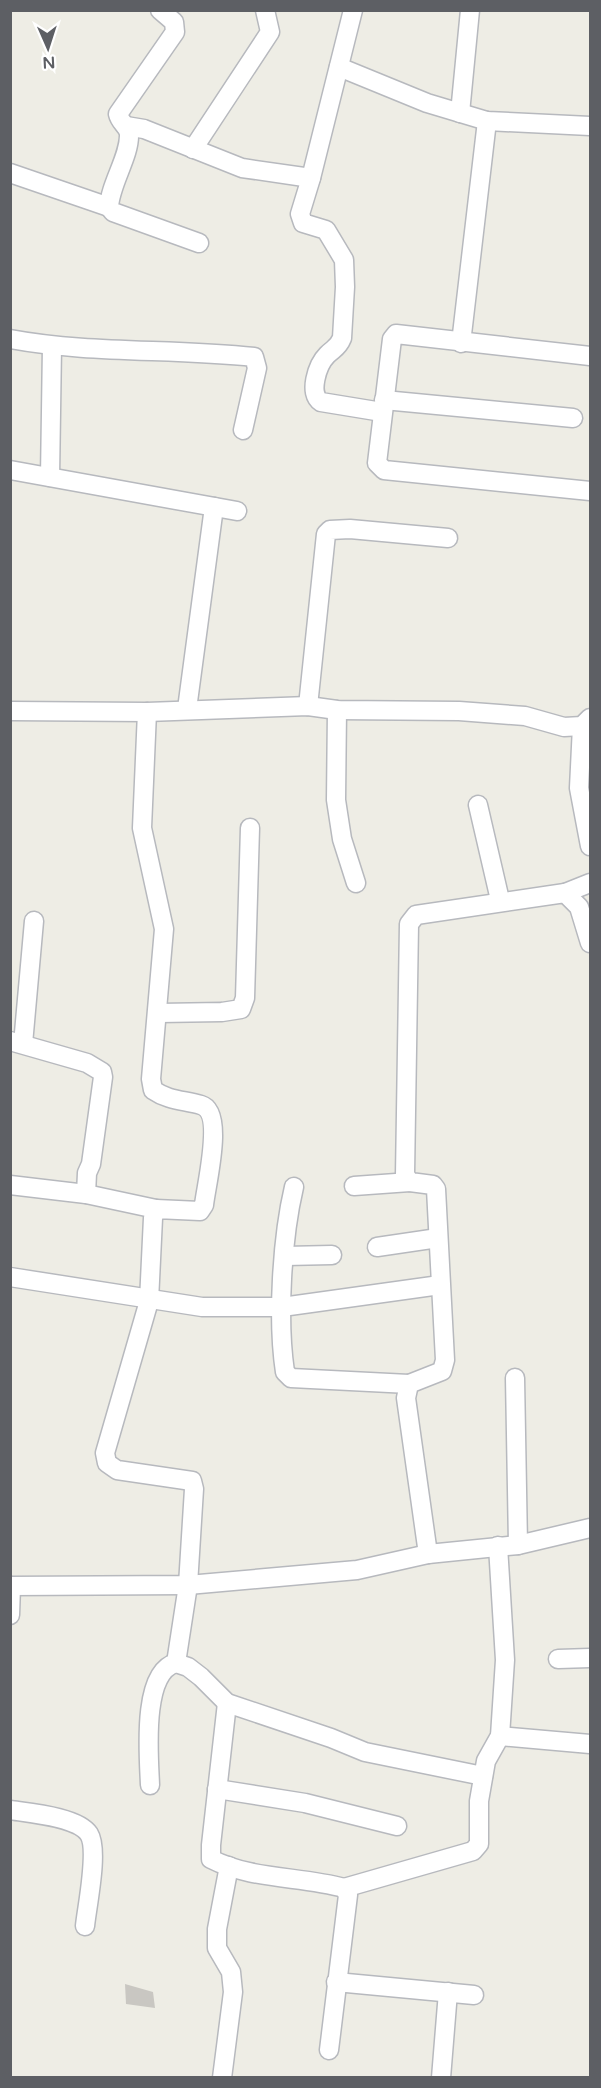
<svg xmlns="http://www.w3.org/2000/svg" width="601" height="2088" font-family="'Varela Round',sans-serif">
  <style>
    .building { fill: #c9c7c2 }
    .lines { fill: none; stroke-linecap: round; stroke-linejoin: round }
    .minor-casing { stroke: #b7b9be; stroke-width: 21 }
    .minor { stroke: #fff; stroke-width: 18 }
  </style>
  <rect width="100%" height="100%" fill="#eeede5"/>
  <polygon class="building" points="125,1984 153,1992 155,2008 126,2004"/>
  <g class="lines">
    <defs>
      <g id="minor">
        <path d="M160,10L174,22L175,32L118,114C120,123 128,126 129,134C130,156 110,184 109,207L113,212L199,243"/>
        <path d="M353,10L311,178L300,214L303,223L326,230L344,260L345,287L342,338C338,348 334,348 327,355C317,365 308,394 321,402L382,412"/>
        <polyline points="339,67 427,103 487,121 590,126"/>
        <polyline points="460,113 470,10"/>
        <polyline points="126,126 144,129 242,168 311,178"/>
        <polyline points="193,149 270,32 265,10"/>
        <polyline points="10,173 109,207"/>
        <path d="M10,339C91,354 172,348 254,357L257,368L243,430"/>
        <polyline points="461,343 487,121"/>
        <polyline points="590,356 396,334 392,339 377,463 384,470 590,491"/>
        <polyline points="384,400 573,418"/>
        <polyline points="10,470 237,511"/>
        <polyline points="50,477 52,346"/>
        <polyline points="308,706 326,534 330,530 350,529 448,538"/>
        <polyline points="187,709 214,507"/>
        <polyline points="337,710 336,800 342,839 356,883"/>
        <polyline points="10,711 147,712 308,706 337,710 459,711 525,716 564,727 582,726 590,718"/>
        <path d="M147,712L142,828L164,929L151,1079L153,1090C169,1101 184,1100 201,1105C225,1112 206,1185 204,1205L200,1211L156,1209L153,1218L149,1301L105,1453L107,1463L117,1470L192,1481L194,1489L188,1585L176,1663"/>
        <polyline points="582,726 579,788 590,846"/>
        <polyline points="478,805 500,900"/>
        <polyline points="565,893 590,883"/>
        <polyline points="159,1013 222,1012 241,1009 245,998 250,828"/>
        <polyline points="10,1041 87,1063 102,1072 103,1077 91,1164 87,1173 86,1194"/>
        <polyline points="23,1044 34,921"/>
        <polyline points="10,1185 86,1194 156,1209"/>
        <polyline points="354,1186 410,1182"/>
        <path d="M294,1187C282,1238 277,1319 285,1372L291,1378L409,1384"/>
        <polyline points="377,1247 438,1238"/>
        <polyline points="285,1256 332,1255"/>
        <polyline points="10,1277 202,1307 282,1307 440,1285"/>
        <polyline points="515,1378 518,1545"/>
        <polyline points="428,1554 406,1398 409,1384 442,1371 445,1360 436,1189 433,1185 410,1182 405,1175 409,924 416,915 565,893 579,907 590,943"/>
        <polyline points="10,1586 188,1585 357,1570 428,1554 518,1545 590,1528"/>
        <polyline points="10,1615 11,1586"/>
        <polyline points="558,1659 590,1658"/>
        <path d="M227,1703L211,1845V1859C252,1880 301,1876 344,1888L348,1895L329,2050"/>
        <polyline points="500,1736 590,1744"/>
        <path d="M150,1785C149,1757 141,1672 176,1663L188,1667L201,1677L227,1703L331,1738L365,1752L483,1776"/>
        <polyline points="217,1789 305,1803 397,1826"/>
        <path d="M10,1810C30,1813 78,1817 89,1834C99,1850 87,1906 85,1926"/>
        <polyline points="344,1888 473,1851 479,1844 479,1801 486,1761 500,1736 505,1660 498,1546"/>
        <polyline points="336,1982 474,1995"/>
        <polyline points="222,2078 233,1992 231,1972 217,1948 217,1929 229,1866"/>
        <polyline points="441,2078 448,1992"/>
      </g>
    </defs>
    <use href="#minor" class="minor-casing"/>
    <use href="#minor" class="minor"/>
  </g>
  <rect width="601" height="2088" fill="none" stroke="#5d5f64" stroke-width="24"/>
  <g transform="translate(48 48) rotate(177)" stroke="#ffffff" stroke-width="4.5" paint-order="stroke">
  <path d="M0-4.5L10 22L0 15L-10 22Z" fill="#5d5f64"/>
  <text y="-9" font-size="16" font-weight="bold" text-anchor="middle" fill="#5d5f64">N</text>
  </g>
</svg>
